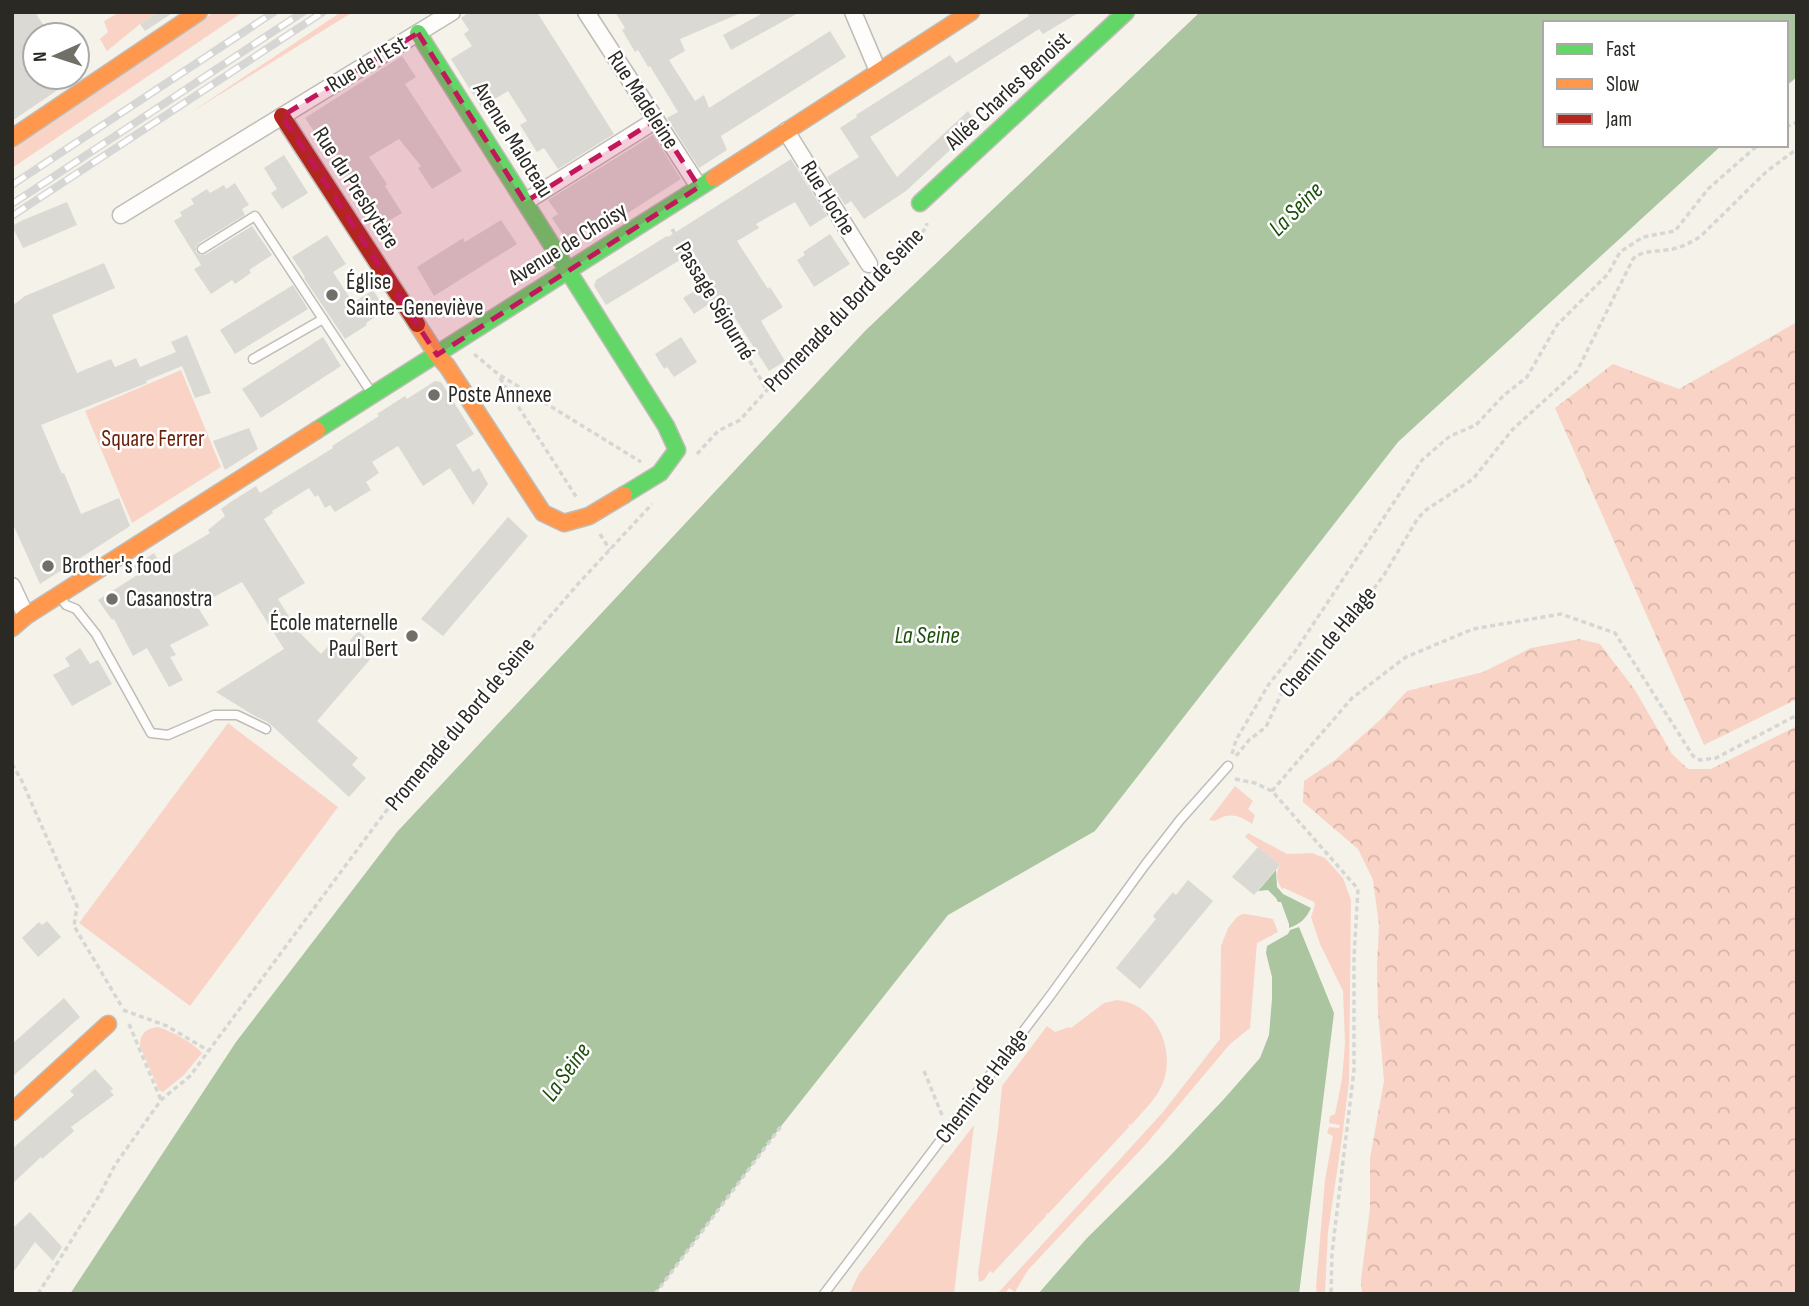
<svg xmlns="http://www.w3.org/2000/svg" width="1809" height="1306" font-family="'Sofia Sans Condensed',sans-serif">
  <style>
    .green { fill: #f9d4c6 }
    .forest { fill: url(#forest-crowns) }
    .water { fill: #abc5a0 }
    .building { fill: #dad9d3 }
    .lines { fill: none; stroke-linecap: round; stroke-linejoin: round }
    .lane-casing { stroke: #bfbdb7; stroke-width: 11 }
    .street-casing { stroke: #bfbdb7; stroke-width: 19 }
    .fast-casing { stroke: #bfbdb7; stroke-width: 19 }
    .slow-casing { stroke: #bfbdb7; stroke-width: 19 }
    .jam-casing { stroke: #bfbdb7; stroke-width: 19 }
    .path { stroke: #d6d6d4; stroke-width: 3.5; stroke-dasharray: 5 3.5; stroke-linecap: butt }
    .lane { stroke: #fefdfc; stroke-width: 8 }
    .street { stroke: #fefdfc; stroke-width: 16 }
    .fast { stroke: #63d668; stroke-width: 16 }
    .slow { stroke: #ff974d; stroke-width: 16 }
    .jam { stroke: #b3261e; stroke-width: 16 }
    .rail-casing { stroke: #d6d6d4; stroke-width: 8 }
    .rail { stroke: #fff; stroke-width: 5; stroke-dasharray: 16; stroke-linecap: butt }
    .marked { fill: #c2185b; fill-opacity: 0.2; stroke: #c2185b; stroke-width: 5; stroke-dasharray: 14 9; stroke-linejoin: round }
    .poi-dot { fill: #726f69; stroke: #fff; stroke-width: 2.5 }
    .labels { text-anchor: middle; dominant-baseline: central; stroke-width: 5; stroke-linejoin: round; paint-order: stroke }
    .street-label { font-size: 23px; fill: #2b2924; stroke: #fff }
    .poi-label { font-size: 23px; fill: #2b2924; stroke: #fff; text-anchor: start }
    .park-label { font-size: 23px; fill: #6a1f09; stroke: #fff }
    .water-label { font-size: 24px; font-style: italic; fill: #1b4f0a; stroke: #fff }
  </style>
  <defs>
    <pattern id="forest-crowns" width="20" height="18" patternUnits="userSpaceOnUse" patternTransform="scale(1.75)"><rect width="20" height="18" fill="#f9d4c6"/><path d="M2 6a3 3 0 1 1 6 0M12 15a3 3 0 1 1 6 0" fill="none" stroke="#d6b6aa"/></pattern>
  </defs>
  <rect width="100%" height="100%" fill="#f5f2ea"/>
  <g class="green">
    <polygon points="120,12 158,12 140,24 107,51 100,39 108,32 104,21"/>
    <polygon points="214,12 243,12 12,168 12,147"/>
    <polygon points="341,12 353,12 190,113"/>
    <polygon points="181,370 221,467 132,523 85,411"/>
    <polygon points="228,723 338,807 190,1006 79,923"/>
    <path d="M1235,786L1253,801L1248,809L1255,815L1252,824C1239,815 1229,812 1215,821L1209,820Z"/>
    <path d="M1248,833L1287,854L1312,853L1325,858L1343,878L1351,900L1349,1082L1342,1138L1328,1232L1325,1294H1317L1316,1287L1325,1180L1333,1136L1327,1133L1329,1127L1339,1128L1340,1125L1329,1123L1330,1116L1335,1114L1342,1079L1345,1043L1343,991L1320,944L1311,917L1315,905L1314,902L1284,888L1282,889C1277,883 1275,872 1280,865L1245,837Z"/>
    <polygon points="1242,914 1246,914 1273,919 1278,932 1257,943 1250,1028 1230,1044 1147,1143 1028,1270 1015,1292 1009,1288 1005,1294 997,1294 1163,1112 1220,1039 1221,946 1228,928 1237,917"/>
    <path d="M1117,1000C1154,1003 1175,1046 1164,1080C1158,1098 1143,1111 1131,1125L1128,1124L1129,1127L1048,1214L1046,1213V1216L993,1273L990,1271L984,1280L979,1282L978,1273L998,1129L1002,1086L1047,1026L1055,1032L1069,1027L1071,1028L1104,1003Z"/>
    <path d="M158,1027C173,1032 192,1042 202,1053L184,1075L163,1092L159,1090L140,1046C139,1034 147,1028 158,1027Z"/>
    <polygon points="974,1125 954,1294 849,1294 859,1274"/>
  </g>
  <g class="forest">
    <polygon points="1797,322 1797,699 1704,745 1555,408 1613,364 1679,389"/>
    <polygon points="1579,639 1600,644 1635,690 1672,754 1688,769 1711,769 1797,726 1797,1294 1362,1294 1361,1280 1370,1208 1370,1158 1384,1081 1378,1012 1377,966 1379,925 1373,880 1358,849 1303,802 1304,781 1335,760 1380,720 1407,691 1483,672 1531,648"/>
  </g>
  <g class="water">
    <polygon points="1200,12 1797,12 1797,77 1786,86 1786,23 1545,23 1545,145 1722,145 1398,442 1095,831 948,915 782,1125 655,1294 70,1294 236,1042 397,832 865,331"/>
    <path d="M1276,870L1277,887L1283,894L1311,908C1306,919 1300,924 1289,928V924L1281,902H1278L1276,898L1268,890L1258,891Z"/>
    <polygon points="1299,927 1334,1013 1299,1294 1038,1294 1087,1238 1168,1158 1224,1099 1260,1058 1269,1035 1272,999 1272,977 1266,953 1267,946 1288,934 1290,930"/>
  </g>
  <g class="building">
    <polygon points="12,12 35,12 44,26 35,33 35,77 59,77 65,85 12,121"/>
    <polygon points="158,12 174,12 145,31 140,24"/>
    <polygon points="469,12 537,12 614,134 558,169 544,148 537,152 520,125 527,121 508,91 481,107 451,59 472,46 464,34 469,30 461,18"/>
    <polygon points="615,12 743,12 680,39 685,51 669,60 695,101 704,95 709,108 830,31 846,57 721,136 727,150 699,168 667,118 678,112 650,66 648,67 638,50 635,52 622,30 625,28"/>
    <polygon points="765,12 800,12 731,50 723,35"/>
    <polygon points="1026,12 1080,12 1043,34 1039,29 870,137 897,177 968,111 977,125 906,191 864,219 851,201 845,205 827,177 859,157 840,128 857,117 856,115 950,55 956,63 1029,16"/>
    <polygon points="402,56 416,77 405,84 462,171 432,189 418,168 421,166 399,139 369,157 387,184 385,186 402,213 382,225 328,142 321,133 317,136 305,118"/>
    <polygon points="653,135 681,179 595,234 591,228 568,242 552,218 558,214 548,200"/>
    <polygon points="284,155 308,193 282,209 271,193 277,189 264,168"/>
    <polygon points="791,159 827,216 810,227 795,202 756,224 759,228 737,241 768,289 770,287 783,307 761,321 785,361 769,371 721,296 694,314 683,298 711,281 693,252 606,305 594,286 596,280 667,236 668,237"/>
    <polygon points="235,183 249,205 242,209 245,215 199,243 196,247 196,252 200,255 205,255 252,226 272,255 249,270 251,273 235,284 232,280 211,294 194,269 201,265 174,221 182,216 180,212 194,204 191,199 207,189 210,193 224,185 226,189"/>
    <polygon points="67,202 77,225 23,248 12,226 23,220"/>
    <polygon points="501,220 517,244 434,296 417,267 463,238 465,242"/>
    <polygon points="830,234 850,264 814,287 797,260 805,255 803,252"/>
    <polygon points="327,235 346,264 333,272 353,303 373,290 386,310 366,323 367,325 345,339 304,278 305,277 292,257"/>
    <polygon points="104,263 115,288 52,315 77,373 111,359 115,367 136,358 140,367 176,352 171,342 187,335 211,393 195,398 182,366 146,381 147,383 41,425 62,474 64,473 81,514 119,498 130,526 40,584 12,522 12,306 25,296"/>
    <polygon points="293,285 308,309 235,354 220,330"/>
    <polygon points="323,337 341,366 261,418 242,389"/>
    <polygon points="681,337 697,362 674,377 667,367 664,369 655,354"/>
    <polygon points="435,381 441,382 474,434 456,445 473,472 479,468 488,484 473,505 450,468 423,486 398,446 372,462 379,473 366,482 371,490 335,512 330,505 325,508 318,495 315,497 309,488 272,511 273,513 264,519 305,583 278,599 298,631 321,654 331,643 341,651 358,631 379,649 317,721 358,758 352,765 366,778 349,797 269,723 253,715 216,692 284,649 242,582 197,606 209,625 170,645 176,655 170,657 183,680 169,687 147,648 133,656 114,619 112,620 98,600 139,574 134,566 154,553 160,563 210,533 208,530 225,516 221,509 232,501 256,486 260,493 333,448 332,446 379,416 377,414 405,396 407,399"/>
    <polygon points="249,428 258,449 225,470 213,441"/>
    <polygon points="508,517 528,536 443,636 421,619"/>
    <polygon points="80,648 90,664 98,660 112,684 72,706 53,675 70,666 65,658"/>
    <polygon points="1258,847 1280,865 1254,895 1232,877"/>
    <polygon points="1188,880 1213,901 1140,989 1116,968 1156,919 1153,916 1173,892 1176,895"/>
    <polygon points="47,921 61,937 38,957 22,938 39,922 42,925"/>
    <polygon points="64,998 80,1017 12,1077 12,1044"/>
    <polygon points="95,1069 113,1089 110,1091 114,1095 71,1127 74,1131 42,1159 41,1157 12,1184 12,1149 74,1095 70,1091"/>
    <polygon points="30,1212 62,1247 53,1261 35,1242 12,1274 12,1229"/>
  </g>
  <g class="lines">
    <defs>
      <g id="lane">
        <polyline points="202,249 255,216 371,392"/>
        <polyline points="253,359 323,319"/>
        <polyline points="61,598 66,605 76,609 96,634 151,733 168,735 214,715 237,715 266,729"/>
        <polyline points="824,1294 1050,996 1145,865 1180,820 1228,766"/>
      </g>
      <g id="street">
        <polyline points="586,12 699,187"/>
        <polyline points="853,12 878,71"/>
        <polyline points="786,131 869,264"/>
        <polyline points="525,202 656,120"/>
        <polyline points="121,215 452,12"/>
        <polyline points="12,586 26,616"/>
      </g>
      <g id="fast">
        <polyline points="418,33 666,426 677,450 660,473 624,495"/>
        <polyline points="920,203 1126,12"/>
        <path d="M317,430C449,346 582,263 714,178"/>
      </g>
      <g id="slow">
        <polyline points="12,138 199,12"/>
        <polyline points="714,178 971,12"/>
        <polyline points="417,324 437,355 447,366 543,513 564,523 589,516 624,495"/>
        <polyline points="12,628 26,616 317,430"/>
        <polyline points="12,1112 108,1024"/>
      </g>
      <polyline id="jam" points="282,116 417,324"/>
    </defs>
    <use href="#lane" class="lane-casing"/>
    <use href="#street" class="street-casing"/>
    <use href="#fast" class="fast-casing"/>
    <use href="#slow" class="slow-casing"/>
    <use href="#jam" class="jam-casing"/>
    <g class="path">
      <polyline points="1786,127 1797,122"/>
      <polyline points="672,229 767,390"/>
      <polyline points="887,270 926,228 927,223"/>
      <polyline points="474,354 498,374 641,462"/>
      <polyline points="500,378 577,498"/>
      <polyline points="697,454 718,431 740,420 767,390 877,280"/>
      <polyline points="600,534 610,550"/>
      <polyline points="1232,754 1236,740 1269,684 1294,653 1422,460 1450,436 1476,425 1504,395 1527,377 1557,325 1608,274 1620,252 1643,237 1675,231 1708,189 1758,145"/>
      <path d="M1236,756L1249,740L1266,727L1284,688L1299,672L1319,657L1325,647L1331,634L1346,625L1355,614L1384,575L1418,518L1426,510L1473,479L1513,429L1577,371L1633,259C1643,249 1660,252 1673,249C1684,246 1692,242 1701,236L1767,171L1797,149"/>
      <polyline points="12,764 21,779 77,906 74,926 122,1007"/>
      <polyline points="1235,779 1255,783 1272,791 1358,889 1354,957 1354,1070 1332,1253 1331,1294"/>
      <polyline points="1272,791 1352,698 1406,657 1473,629 1561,614 1615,633 1693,756 1700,760 1716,758 1797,715"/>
      <polyline points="123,1010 167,1026 209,1051"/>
      <polyline points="129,1024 161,1100"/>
      <polyline points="924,1071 942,1115"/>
      <polyline points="38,1294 99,1196 115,1165 161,1100 190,1076 377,823 420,767 578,584 652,504"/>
      <polyline points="655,1294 782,1125"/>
    </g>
    <use href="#lane" class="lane"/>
    <use href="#street" class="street"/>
    <use href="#fast" class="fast"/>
    <use href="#slow" class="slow"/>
    <use href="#jam" class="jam"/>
    <defs>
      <g id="rail">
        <polyline points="12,185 274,12"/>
        <polyline points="12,204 303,12"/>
        <polyline points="12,216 323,12"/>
      </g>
    </defs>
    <use href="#rail" class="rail-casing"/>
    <use href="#rail" class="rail"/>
  </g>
  <path class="marked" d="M418,33L525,202L656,120L699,187L437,355L282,116Z"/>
  <g class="poi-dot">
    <circle cx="332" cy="295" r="7"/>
    <circle cx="434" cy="395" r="7"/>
    <circle cx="48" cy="566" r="7"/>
    <circle cx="112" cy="599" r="7"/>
    <circle cx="412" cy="636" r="7"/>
  </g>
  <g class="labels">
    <g class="street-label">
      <text transform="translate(367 64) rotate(-31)">Rue de l'Est</text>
      <text transform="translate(1008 91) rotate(-43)">Allée Charles Benoist</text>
      <text transform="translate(643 100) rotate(57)">Rue Madeleine</text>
      <text transform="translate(513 140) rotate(58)">Avenue Maloteau</text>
      <text transform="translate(356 188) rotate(57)">Rue du Presbytère</text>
      <text transform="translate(828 198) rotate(58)">Rue Hoche</text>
      <text transform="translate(568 244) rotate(-32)">Avenue de Choisy</text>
      <text transform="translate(715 301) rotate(59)">Passage Séjourné</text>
      <text transform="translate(844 310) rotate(-46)">Promenade du Bord de Seine</text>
      <text transform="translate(1328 642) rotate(-50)">Chemin de Halage</text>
      <text transform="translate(460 724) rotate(-50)">Promenade du Bord de Seine</text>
      <text transform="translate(982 1086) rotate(-53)">Chemin de Halage</text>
    </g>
    <g class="poi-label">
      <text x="346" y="282">Église<tspan x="346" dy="26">Sainte-Geneviève</tspan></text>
      <text x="448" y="395">Poste Annexe</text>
      <text x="62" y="566">Brother's food</text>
      <text x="126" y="599">Casanostra</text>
      <text x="398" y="623" text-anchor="end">École maternelle<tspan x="398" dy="26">Paul Bert</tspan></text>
    </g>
    <g class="park-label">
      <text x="153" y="439">Square Ferrer</text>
    </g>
    <g class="water-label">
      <text transform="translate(1296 209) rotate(-45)">La Seine</text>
      <text x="927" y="635">La Seine</text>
      <text transform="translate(566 1072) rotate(-54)">La Seine</text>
    </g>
  </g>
  <rect width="1809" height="1306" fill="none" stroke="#2b2924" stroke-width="28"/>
  <rect x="1543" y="21" width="245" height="126" fill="#ffffff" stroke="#aaa9a7" stroke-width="2"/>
  <rect x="1557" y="44" width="35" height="10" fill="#63d668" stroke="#aaa9a7" stroke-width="2"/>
  <text x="1606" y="56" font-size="21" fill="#2b2924">Fast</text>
  <rect x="1557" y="79" width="35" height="10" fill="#ff974d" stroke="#aaa9a7" stroke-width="2"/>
  <text x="1606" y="91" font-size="21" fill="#2b2924">Slow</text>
  <rect x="1557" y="114" width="35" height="10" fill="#b3261e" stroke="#aaa9a7" stroke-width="2"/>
  <text x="1606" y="126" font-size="21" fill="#2b2924">Jam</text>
  <g transform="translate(56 56) rotate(267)"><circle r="33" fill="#ffffff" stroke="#aaa9a7" stroke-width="2"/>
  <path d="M0-5L12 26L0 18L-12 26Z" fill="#726f69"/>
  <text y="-10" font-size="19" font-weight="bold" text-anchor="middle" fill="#2b2924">N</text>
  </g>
</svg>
